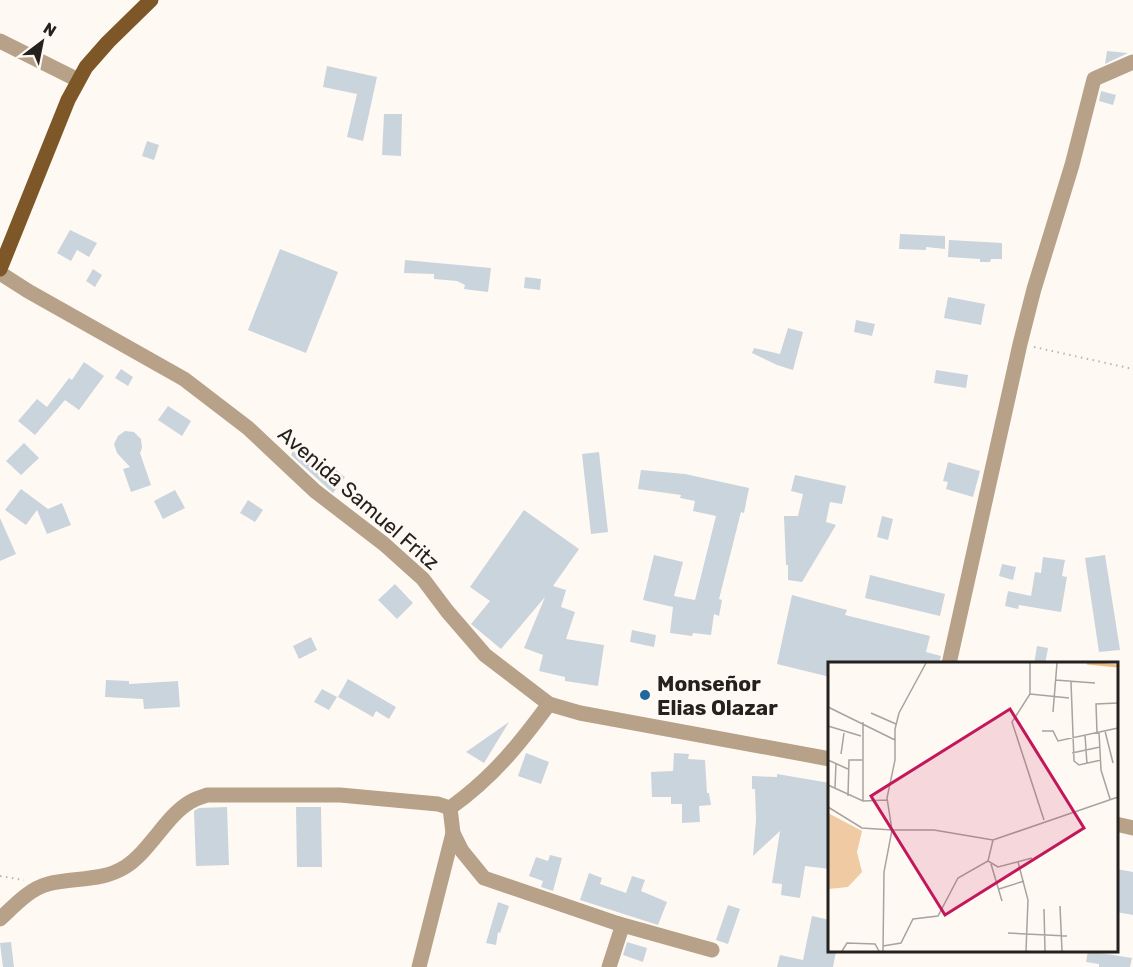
<svg xmlns="http://www.w3.org/2000/svg" width="1133" height="967" font-family="Rubik,sans-serif">
  <style>
    .building { fill: #cad4dd }
    .lines { fill: none; stroke-linecap: round; stroke-linejoin: round }
    .path { stroke: #bbb5b0; stroke-width: 2; stroke-dasharray: 1.5 4.5; stroke-linecap: butt }
    .minor { stroke: #b7a189; stroke-width: 15 }
    .major { stroke: #7e5728; stroke-width: 15 }
    .poi-dot { fill: #22689d; stroke: #fff9f3; stroke-width: 2 }
    .labels { text-anchor: middle; dominant-baseline: central; stroke-width: 5; stroke-linejoin: round; paint-order: stroke }
    .street-label { font-size: 21px; fill: #25211e; stroke: #fff9f3 }
    .poi-label { font-size: 21px; font-weight: bold; fill: #25211e; stroke: #fff9f3; text-anchor: start }
    .inset-river { fill: none; stroke: #f0bc82; stroke-width: 3 }
    .inset-road { fill: none; stroke: #a8a39e; stroke-width: 1.5 }
    .view { fill: #c2185b; fill-opacity: 0.15; stroke: #c2185b; stroke-width: 3 }
    .inset-edge { fill: none; stroke: #25211e; stroke-width: 3 }
  </style>
  <rect width="100%" height="100%" fill="#fff9f3"/>
  <g class="building">
    <polygon points="1107,51 1128,53 1105,64"/>
    <polygon points="327,66 377,77 363,141 347,137 357,94 323,87"/>
    <polygon points="1101,91 1116,95 1113,105 1099,101"/>
    <polygon points="384,114 402,114 401,156 382,155"/>
    <polygon points="147,141 159,145 154,160 142,156"/>
    <polygon points="70,230 97,243 89,257 77,250 71,261 57,253"/>
    <polygon points="900,234 945,236 945,249 926,247 926,250 899,249"/>
    <polygon points="949,240 1002,243 1002,259 991,259 990,262 980,262 980,259 948,257"/>
    <polygon points="280,249 338,272 306,353 248,330"/>
    <polygon points="405,260 491,268 488,292 464,289 465,285 457,281 434,279 434,274 404,273"/>
    <polygon points="93,269 102,275 95,287 86,281"/>
    <polygon points="525,277 541,279 540,290 524,288"/>
    <polygon points="948,297 985,304 981,325 944,318"/>
    <polygon points="856,320 875,324 872,336 854,332"/>
    <polygon points="788,328 803,332 793,370 777,365 752,353 754,348 780,354"/>
    <polygon points="84,362 104,376 79,410 65,400 35,435 18,421 37,399 47,407 69,378 72,380"/>
    <polygon points="121,369 133,377 128,386 115,378"/>
    <polygon points="936,370 968,375 966,388 934,383"/>
    <polygon points="168,406 191,421 182,436 158,420"/>
    <polygon points="125,431 134,432 141,439 142,448 140,453 151,485 131,492 123,469 130,467 117,453 114,444 118,436"/>
    <polygon points="24,443 39,458 21,475 6,461"/>
    <polygon points="293,451 325,474 331,466 345,477 333,493 291,455"/>
    <polygon points="599,452 608,532 591,534 582,454"/>
    <polygon points="948,462 980,471 973,497 946,489 948,482 943,481"/>
    <polygon points="641,470 685,474 749,488 744,513 741,512 719,599 722,600 719,616 714,614 711,635 693,633 692,636 670,633 673,607 643,600 654,555 683,562 674,596 695,600 716,516 693,511 695,501 680,498 681,495 638,489"/>
    <polygon points="795,475 846,486 842,504 830,502 826,522 836,525 802,582 788,580 788,565 786,565 784,516 798,516 803,494 791,491"/>
    <polygon points="21,489 48,509 62,503 71,525 47,534 37,510 26,525 5,510"/>
    <polygon points="175,490 185,508 163,519 154,501"/>
    <polygon points="248,500 263,510 255,522 240,513"/>
    <polygon points="524,510 579,549 553,586 566,590 561,607 575,612 566,639 604,645 598,686 565,681 565,677 539,671 543,655 524,648 545,597 501,649 471,624 490,601 470,587"/>
    <polygon points="882,516 893,519 888,540 877,537"/>
    <polygon points="0,518 16,554 0,561"/>
    <polygon points="1105,555 1120,650 1099,652 1085,558"/>
    <polygon points="1043,557 1065,560 1062,576 1067,577 1061,612 1019,605 1018,609 1005,606 1008,591 1031,596 1035,572 1041,573"/>
    <polygon points="1002,564 1016,567 1013,580 999,576"/>
    <polygon points="870,575 945,594 940,616 865,598"/>
    <polygon points="395,584 413,603 397,619 378,600"/>
    <polygon points="792,595 847,610 845,615 930,636 926,652 941,656 939,664 830,664 830,677 777,664"/>
    <polygon points="632,630 656,635 654,647 630,642"/>
    <polygon points="311,637 317,650 299,659 293,646"/>
    <polygon points="1037,646 1048,648 1045,664 1034,664"/>
    <polygon points="348,679 396,707 389,719 376,711 373,717 338,697"/>
    <polygon points="106,680 129,681 129,684 178,681 180,707 144,709 143,699 105,697"/>
    <polygon points="322,689 337,697 329,710 314,702"/>
    <polygon points="509,722 484,763 466,752"/>
    <polygon points="526,753 549,762 541,784 518,776"/>
    <polygon points="674,753 689,754 688,759 705,760 707,793 709,793 711,805 699,806 700,822 682,823 682,804 671,804 671,797 652,797 651,772 673,771"/>
    <polygon points="777,774 830,783 830,869 805,866 800,898 781,895 782,884 772,883 780,831 753,856 756,820 755,789 752,789 752,776 777,777"/>
    <polygon points="227,807 229,865 196,866 194,811 199,808"/>
    <polygon points="296,807 321,807 322,867 297,867"/>
    <polygon points="550,855 562,858 553,891 541,887 543,881 529,876 536,857 548,861"/>
    <polygon points="1116,869 1133,872 1133,915 1116,912"/>
    <polygon points="589,873 602,878 600,884 626,893 632,876 645,880 641,891 667,902 658,925 580,900"/>
    <polygon points="498,902 509,906 500,933 498,932 496,945 486,943"/>
    <polygon points="728,905 740,909 728,944 716,940"/>
    <polygon points="812,916 830,920 830,951 836,951 833,967 777,967 780,955 803,960"/>
    <polygon points="11,942 14,967 3,967 0,943"/>
    <polygon points="627,942 647,948 643,962 623,955"/>
    <polygon points="1088,951 1132,958 1130,967 1099,967 1099,964 1086,962"/>
  </g>
  <g class="lines">
    <g class="path">
      <polyline points="1034,347 1133,369"/>
      <polyline points="0,876 24,880"/>
    </g>
    <g class="minor">
      <polyline points="0,41 78,80"/>
      <polyline points="0,273 28,291 184,379 248,428 315,491 384,544 423,579 447,611 485,655 549,704 580,713 830,759"/>
      <polyline points="949,664 1020,344 1034,289 1072,165 1094,79 1133,62"/>
      <polyline points="450,808 453,833 462,851 484,878 619,924 712,950"/>
      <polyline points="1116,824 1133,828"/>
      <path d="M0,919C14,906 29,889 48,884C74,877 101,882 125,867C150,851 166,816 190,802C195,799 202,797 207,795H340L438,804L450,808C493,777 518,746 549,704"/>
      <polyline points="419,967 453,833"/>
      <polyline points="609,967 621,930 619,924"/>
    </g>
    <polyline class="major" points="0,269 68,100 86,67 108,42 151,0"/>
  </g>
  <circle class="poi-dot" cx="645" cy="695" r="6"/>
  <g class="labels">
    <g class="street-label">
      <text transform="translate(359 498) rotate(41)">Avenida Samuel Fritz</text>
    </g>
    <g class="poi-label">
      <text x="657" y="683">Monseñor<tspan x="657" dy="24">Elias Olazar</tspan></text>
    </g>
  </g>
  <g transform="translate(828 662)">
    <rect width="290" height="290" fill="#fff9f3"/>
    <path d="M0,151L34,169L29,190L34,210L20,225L0,227Z" fill="#efcaa2"/>
    <path class="inset-river" d="M259,1L290,4"/>
    <path class="inset-road" d="M202,1V32L184,60L216,158M227,18L267,21M243,20L246,99L251,103L273,98M202,32L241,36M0,45L67,78M225,50L229,1M43,51L68,62M35,60V139M0,64L33,74M214,69H225L230,79L290,66M277,69L285,101M269,70L268,42L290,41M271,70L273,108L282,137M257,73L259,102M244,91L272,85M13,92L16,71M0,98L20,107M0,123L35,139L59,138M7,126L8,101M20,134L21,98H34M0,145L34,166L64,168M64,168H106L165,178L290,135M160,199L170,205L204,196M190,200L200,238L198,289M163,202L174,239M171,227L196,219M232,244L234,289M216,247L217,289M180,271L239,274M55,284L73,281L85,257L110,254L130,216L160,199L165,178M14,289L19,281L47,282L51,289M55,289L56,210L64,168L59,136L67,98V67L71,51L98,1"/>
    <path class="view" d="M182,47L256,166L117,253L43,134Z"/>
    <rect width="290" height="290" class="inset-edge"/>
  </g>
  <g transform="translate(42 42) rotate(32)" stroke="#fff9f3" stroke-width="4.5" paint-order="stroke">
  <path d="M0-4.5L10 22L0 15L-10 22Z" fill="#25211e"/>
  <text y="-9" font-size="16" font-weight="bold" text-anchor="middle" fill="#25211e">N</text>
  </g>
</svg>
